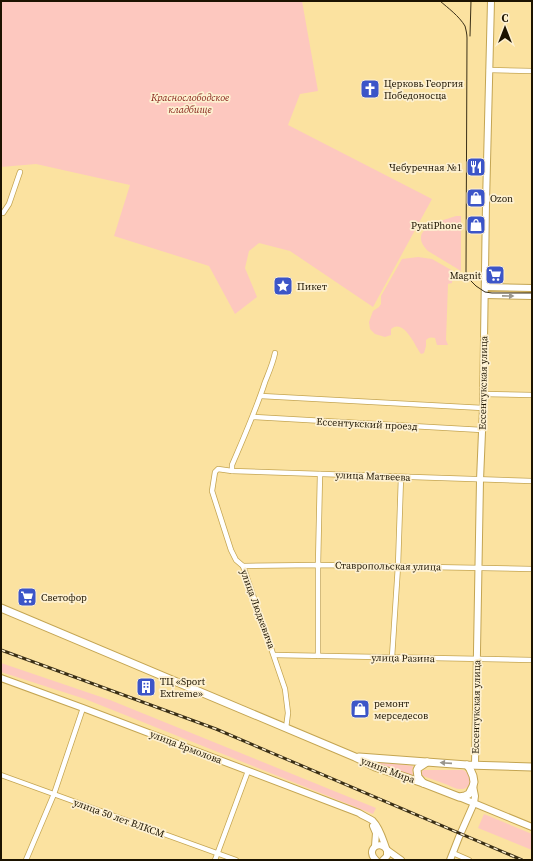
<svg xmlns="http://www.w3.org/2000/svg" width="533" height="861" font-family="'Source Serif 4',serif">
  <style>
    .green { fill: #fdc8bf }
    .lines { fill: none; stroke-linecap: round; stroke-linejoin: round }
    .minor-casing { stroke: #c4a552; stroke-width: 6 }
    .tertiary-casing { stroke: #c4a552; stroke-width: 8 }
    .secondary-casing { stroke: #c4a552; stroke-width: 9 }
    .minor { stroke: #fff; stroke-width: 4.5 }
    .tertiary { stroke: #fff; stroke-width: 6 }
    .secondary { stroke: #fff; stroke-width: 7 }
    .tram { stroke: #3a2f16; stroke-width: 1 }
    .rail-casing { stroke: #3a2f16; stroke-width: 3 }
    .rail { stroke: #fdf0d0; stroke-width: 1.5; stroke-dasharray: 4.5; stroke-linecap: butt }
    .oneway { fill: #99958c }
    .labels { text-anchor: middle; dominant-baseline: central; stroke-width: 3.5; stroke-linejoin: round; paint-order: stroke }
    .poi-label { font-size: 10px; fill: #1c1300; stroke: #fdf0d0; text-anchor: start }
    .park-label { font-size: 10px; font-style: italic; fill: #831e15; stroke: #fdf0d0 }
    .street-label { font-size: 10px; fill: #1c1300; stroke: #fdf0d0 }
  </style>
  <rect width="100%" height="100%" fill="#fbe2a0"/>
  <g class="green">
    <polygon points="1,1 302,1 318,91 300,94 288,125 432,199 373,307 290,251 259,243 249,251 245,268 257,297 235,314 209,266 114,236 130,185 36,164 1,167"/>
    <path d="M456,216H461V271L428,251C406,229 441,221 456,216Z"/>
    <path d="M418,257L432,259L453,271L452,283L448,284L446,340L448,345H437L435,338C431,337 429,337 426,340V346L424,353L421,354C415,346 404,318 391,329V335L385,337L375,334L370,329L369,322L373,311L379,307L381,304V296L402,259Z"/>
    <polygon points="1,663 110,700 376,808 373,814 85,699 1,672"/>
    <path d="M368,760L413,766C412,771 412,774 415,778L404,773Z"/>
    <path d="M423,770H463C474,775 472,790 460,789C456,789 452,787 448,785C440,782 431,779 423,776L421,774Z"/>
    <polygon points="484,814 532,834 532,850 478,828"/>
  </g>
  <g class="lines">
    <defs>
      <g id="minor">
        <polyline points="489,70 532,71"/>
        <polyline points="1,213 3,213 9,204 20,172"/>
        <polyline points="483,394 532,395"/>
        <polyline points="261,396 483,408"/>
        <polyline points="253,417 482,430"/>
        <path d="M232,471V465C244,437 256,410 265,382C269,372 273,363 275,353"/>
        <polyline points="243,566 318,565 532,569"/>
        <polyline points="274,655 532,660"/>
        <polyline points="318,656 318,565 320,474"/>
        <polyline points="392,657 398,566 401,477"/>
        <polyline points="286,728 288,713 285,689 243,566 236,560 231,550 212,491 215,472 218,469 232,471 532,481"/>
        <polyline points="1,775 236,860"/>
        <polyline points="453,853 469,860"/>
        <polyline points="26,860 54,794 83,708"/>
        <polyline points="215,860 248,771"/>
      </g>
      <g id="tertiary">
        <polyline points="485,287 532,288"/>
        <polyline points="485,295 532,296"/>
        <path d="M1,678L83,708L359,813C363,816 369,818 373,821C380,828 383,840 386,848"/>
        <polyline points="475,765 480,480 483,408 486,203 491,1"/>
        <polyline points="459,797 532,827"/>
        <polyline points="373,826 376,833 375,846"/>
        <polyline points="387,850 401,860"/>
        <path d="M376,860C365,851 379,838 387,850V856L383,860"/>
        <polyline points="450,860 459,837 474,803 475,796 473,786"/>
      </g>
      <g id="secondary">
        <polyline points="1,608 355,757 375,767 423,783 459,797 465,796 469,794 473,786 474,782 473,776 470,769 467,765"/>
        <polyline points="359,757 467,765 532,767"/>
        <polyline points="423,783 418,777 417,770 418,768 427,762"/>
      </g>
    </defs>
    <use href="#minor" class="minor-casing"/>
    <use href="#tertiary" class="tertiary-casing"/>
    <use href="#secondary" class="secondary-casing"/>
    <use href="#minor" class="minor"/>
    <use href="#tertiary" class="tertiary"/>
    <use href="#secondary" class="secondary"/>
    <g class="tram">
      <path d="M440,1C448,8 459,16 465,26C466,30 467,34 467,38L466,272L471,281L476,286L485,292L492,293H532"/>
      <polyline points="470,36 471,1"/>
    </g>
    <defs>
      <polyline id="rail" points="1,650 216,729 522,860"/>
    </defs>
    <use href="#rail" class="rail-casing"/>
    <use href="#rail" class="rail"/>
  </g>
  <defs><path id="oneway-solid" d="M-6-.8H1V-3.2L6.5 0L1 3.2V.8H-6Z"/></defs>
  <g class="oneway">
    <use href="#oneway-solid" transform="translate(508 296) rotate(1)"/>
    <use href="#oneway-solid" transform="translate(446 763) rotate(-176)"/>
  </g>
  <defs>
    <symbol id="church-square" viewBox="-11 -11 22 22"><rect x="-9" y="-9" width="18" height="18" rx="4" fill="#3c55c8" stroke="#fdf0d0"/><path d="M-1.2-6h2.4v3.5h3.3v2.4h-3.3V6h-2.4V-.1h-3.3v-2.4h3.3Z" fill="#fff"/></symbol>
    <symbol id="restaurant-square" viewBox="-11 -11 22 22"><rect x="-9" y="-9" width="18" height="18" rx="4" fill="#3c55c8" stroke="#fdf0d0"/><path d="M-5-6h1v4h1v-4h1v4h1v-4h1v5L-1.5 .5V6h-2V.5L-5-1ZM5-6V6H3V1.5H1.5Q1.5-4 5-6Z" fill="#fff"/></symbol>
    <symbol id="shop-square" viewBox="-11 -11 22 22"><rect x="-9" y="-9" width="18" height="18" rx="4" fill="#3c55c8" stroke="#fdf0d0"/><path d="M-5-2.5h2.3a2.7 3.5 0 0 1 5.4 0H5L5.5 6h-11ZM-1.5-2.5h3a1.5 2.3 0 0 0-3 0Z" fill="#fff"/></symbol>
    <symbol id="supermarket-square" viewBox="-11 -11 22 22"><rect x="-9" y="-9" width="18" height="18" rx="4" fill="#3c55c8" stroke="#fdf0d0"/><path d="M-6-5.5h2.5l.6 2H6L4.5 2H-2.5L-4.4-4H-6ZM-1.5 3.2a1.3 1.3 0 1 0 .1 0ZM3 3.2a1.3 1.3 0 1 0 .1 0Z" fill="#fff"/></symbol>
    <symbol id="sight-square" viewBox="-11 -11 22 22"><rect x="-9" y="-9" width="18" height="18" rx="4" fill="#3c55c8" stroke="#fdf0d0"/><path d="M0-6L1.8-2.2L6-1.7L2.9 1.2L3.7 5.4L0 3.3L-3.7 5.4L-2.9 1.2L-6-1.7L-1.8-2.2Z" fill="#fff"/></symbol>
    <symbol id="building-square" viewBox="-11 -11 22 22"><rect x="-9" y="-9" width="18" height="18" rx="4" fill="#3c55c8" stroke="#fdf0d0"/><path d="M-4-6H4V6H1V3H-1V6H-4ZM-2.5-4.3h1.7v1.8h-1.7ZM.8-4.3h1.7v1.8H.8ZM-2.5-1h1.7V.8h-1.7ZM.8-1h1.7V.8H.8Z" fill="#fff"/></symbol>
  </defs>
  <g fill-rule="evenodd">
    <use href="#church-square" x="359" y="78" width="22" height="22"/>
    <use href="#restaurant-square" x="465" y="156" width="22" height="22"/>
    <use href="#shop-square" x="465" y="187" width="22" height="22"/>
    <use href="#shop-square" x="465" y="214" width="22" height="22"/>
    <use href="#supermarket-square" x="484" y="264" width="22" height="22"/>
    <use href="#sight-square" x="272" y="275" width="22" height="22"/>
    <use href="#supermarket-square" x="16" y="586" width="22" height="22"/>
    <use href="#building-square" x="135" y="676" width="22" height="22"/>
    <use href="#shop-square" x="349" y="698" width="22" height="22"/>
  </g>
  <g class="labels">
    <g class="poi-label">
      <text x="384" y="83">Церковь Георгия<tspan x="384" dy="12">Победоносца</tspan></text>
      <text x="462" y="167" text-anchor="end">Чебуречная №1</text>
      <text x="490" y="198">Ozon</text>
      <text x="462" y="225" text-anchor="end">PyatiPhone</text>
      <text x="481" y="275" text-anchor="end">Magnit</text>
      <text x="297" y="286">Пикет</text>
      <text x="41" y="597">Светофор</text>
      <text x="160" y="681">ТЦ «Sport<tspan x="160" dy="12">Extreme»</tspan></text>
      <text x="374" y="703">ремонт<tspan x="374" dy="12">мерседесов</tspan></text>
    </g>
    <g class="park-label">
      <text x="190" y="97">Краснослободское<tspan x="190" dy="12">кладбище</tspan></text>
    </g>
    <g class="street-label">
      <text transform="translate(483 383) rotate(-89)">Ессентукская улица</text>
      <text transform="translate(367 424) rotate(3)">Ессентукский проезд</text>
      <text transform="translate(373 476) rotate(2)">улица Матвеева</text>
      <text transform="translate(388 566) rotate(1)">Ставропольская улица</text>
      <text transform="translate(258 609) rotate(70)">улица Людкевича</text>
      <text transform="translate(403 658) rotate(1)">улица Разина</text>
      <text transform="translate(476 707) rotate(-89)">Ессентукская улица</text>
      <text transform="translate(186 747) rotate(21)">улица Ермолова</text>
      <text transform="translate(388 770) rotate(21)">улица Мира</text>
      <text transform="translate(119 818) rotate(20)">улица 50 лет ВЛКСМ</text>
    </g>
  </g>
  <rect width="533" height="861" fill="none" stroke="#1c1300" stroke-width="4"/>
  <g transform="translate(505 28)" stroke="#fdf0d0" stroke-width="3" paint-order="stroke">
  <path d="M0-3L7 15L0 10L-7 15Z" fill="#1c1300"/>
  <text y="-6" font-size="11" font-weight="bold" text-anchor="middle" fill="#1c1300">С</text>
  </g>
</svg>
